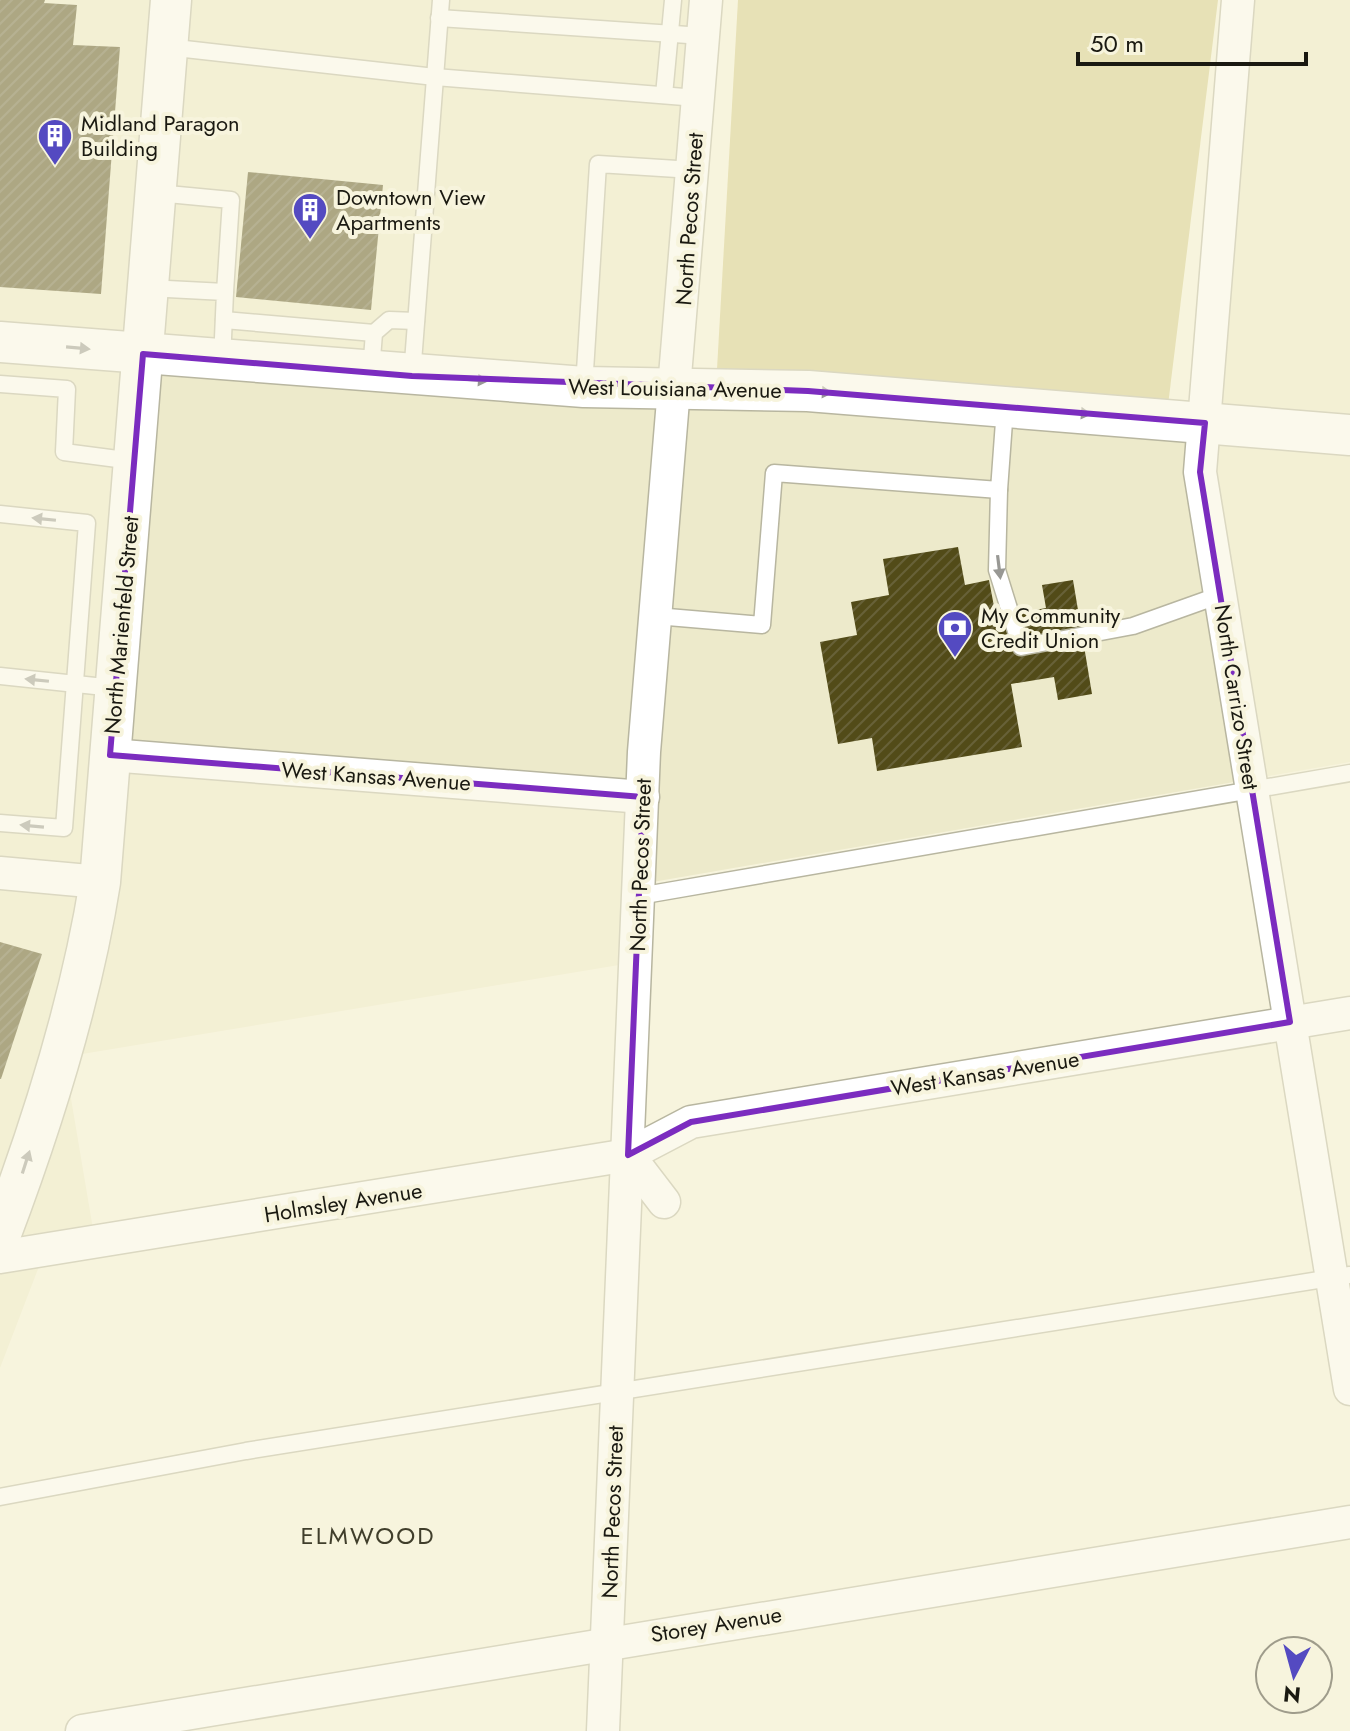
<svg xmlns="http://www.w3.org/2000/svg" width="1350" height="1731" font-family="Jost,sans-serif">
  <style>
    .built { fill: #edeacb }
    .green { fill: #d3ca88 }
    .building { fill: url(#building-hatch) }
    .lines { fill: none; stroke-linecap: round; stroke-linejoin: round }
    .service-casing { stroke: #b8b6a0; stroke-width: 19 }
    .minor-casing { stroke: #b8b6a0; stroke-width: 35 }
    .tertiary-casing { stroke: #b8b6a0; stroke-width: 43 }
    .service { stroke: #fff; stroke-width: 16 }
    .minor { stroke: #fff; stroke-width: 32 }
    .tertiary { stroke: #fff; stroke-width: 40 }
    .oneway { fill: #989894 }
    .marked { fill: none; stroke: #7b2cbf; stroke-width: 6; stroke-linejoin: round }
    .labels { text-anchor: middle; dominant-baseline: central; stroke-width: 8; stroke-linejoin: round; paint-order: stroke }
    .poi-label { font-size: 22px; fill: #1a1911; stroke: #f7f4dd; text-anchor: start }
    .street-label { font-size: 22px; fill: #1a1911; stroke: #f7f4dd }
    .neighbourhood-label { font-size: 24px; letter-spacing: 2px; fill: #403e2b; stroke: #f7f4dd }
  </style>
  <defs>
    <pattern id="building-hatch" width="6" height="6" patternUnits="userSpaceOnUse" patternTransform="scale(2)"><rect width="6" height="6" fill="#524b18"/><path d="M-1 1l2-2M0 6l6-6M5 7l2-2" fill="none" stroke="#676138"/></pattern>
  </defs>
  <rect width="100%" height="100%" fill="#f7f4dd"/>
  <polygon class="built" points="0,0 704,0 673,399 1199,442 1235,0 1350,0 1350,762 641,884 637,962 64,1057 94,1235 48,1243 0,1368"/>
  <polygon class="green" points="738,0 1218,0 1168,405 717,369"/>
  <g class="building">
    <polygon points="0,0 45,0 44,3 77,5 73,45 120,47 101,294 0,287"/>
    <polygon points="248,172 383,185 371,310 236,297"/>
    <polygon points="958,547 965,585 989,580 996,617 1046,608 1042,585 1073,580 1092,694 1058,700 1054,677 1011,684 1022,747 877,771 872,738 838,744 820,642 857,635 851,602 889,595 883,559"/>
    <polygon points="0,942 42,954 1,1079 0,1079"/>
  </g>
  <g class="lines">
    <defs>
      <g id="service">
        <polyline points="439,18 703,36"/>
        <polyline points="167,47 435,77 697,98"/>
        <polyline points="664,95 673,0"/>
        <polyline points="157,193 231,200 225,292"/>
        <polyline points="148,288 225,292 222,361"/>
        <polyline points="224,320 374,333"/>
        <polyline points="371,371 374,333 389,320 416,321"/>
        <polyline points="412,375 441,0"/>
        <polyline points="0,384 67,389 64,452 133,461"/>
        <polyline points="584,387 598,164 693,170"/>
        <polyline points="999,490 997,570 1021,647 1133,626 1220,595"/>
        <polyline points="0,514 87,523 64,828 0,823"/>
        <polyline points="656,616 762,625 774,473 999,490 1005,408"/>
        <polyline points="0,676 114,688"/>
        <polyline points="639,896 1350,773"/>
        <polyline points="0,1497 246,1451 1350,1275"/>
      </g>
      <g id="minor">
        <polyline points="1238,0 1200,472 1350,1389"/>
        <polyline points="110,755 643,797"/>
        <polyline points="0,873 100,882"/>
        <polyline points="628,1155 691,1122 1350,1013"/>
        <polyline points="0,1257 628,1155 664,1202"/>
        <polyline points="82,1731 1350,1522"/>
        <polyline points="603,1731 644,752 706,0"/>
      </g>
      <g id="tertiary">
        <polyline points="0,342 584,387 808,391 1350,435"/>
        <path d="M0,1236C43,1122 81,1002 100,882L171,0"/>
      </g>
    </defs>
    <use href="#service" class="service-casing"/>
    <use href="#minor" class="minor-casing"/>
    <use href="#tertiary" class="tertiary-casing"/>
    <use href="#service" class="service"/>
    <use href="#minor" class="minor"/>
    <use href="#tertiary" class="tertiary"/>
  </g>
  <defs><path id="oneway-solid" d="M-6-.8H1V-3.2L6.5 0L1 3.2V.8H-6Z" transform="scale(2)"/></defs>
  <g class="oneway">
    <use href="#oneway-solid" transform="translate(78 348) rotate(5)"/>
    <use href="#oneway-solid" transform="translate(476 380) rotate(4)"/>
    <use href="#oneway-solid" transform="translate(820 392) rotate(4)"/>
    <use href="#oneway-solid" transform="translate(1079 413) rotate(5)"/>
    <use href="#oneway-solid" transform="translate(44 519) rotate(-174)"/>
    <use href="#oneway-solid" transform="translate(999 567) rotate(83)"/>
    <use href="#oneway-solid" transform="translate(37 680) rotate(-174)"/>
    <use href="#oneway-solid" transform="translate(32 826) rotate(-175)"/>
    <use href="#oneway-solid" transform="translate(26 1162) rotate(-72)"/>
  </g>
  <path d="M0 0H1350V1731H0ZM143,354L412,376L808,391L1205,423L1200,472L1290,1022L691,1122L628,1155L643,797L110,755Z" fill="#f7f4dd" fill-opacity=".55" fill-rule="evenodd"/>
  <path class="marked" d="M143,354L412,376L808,391L1205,423L1200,472L1290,1022L691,1122L628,1155L643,797L110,755Z"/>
  <defs>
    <symbol id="building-pin" viewBox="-11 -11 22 30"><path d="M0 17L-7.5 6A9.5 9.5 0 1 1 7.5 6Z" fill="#544ac1" stroke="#f7f4dd"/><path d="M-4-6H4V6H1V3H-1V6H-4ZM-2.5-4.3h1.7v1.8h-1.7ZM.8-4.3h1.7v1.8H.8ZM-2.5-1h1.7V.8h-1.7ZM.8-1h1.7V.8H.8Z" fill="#fff"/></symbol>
    <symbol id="bank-pin" viewBox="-11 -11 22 30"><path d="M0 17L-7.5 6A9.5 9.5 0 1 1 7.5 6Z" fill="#544ac1" stroke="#f7f4dd"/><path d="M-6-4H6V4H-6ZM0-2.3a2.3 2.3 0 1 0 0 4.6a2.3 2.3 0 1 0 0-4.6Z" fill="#fff"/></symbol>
  </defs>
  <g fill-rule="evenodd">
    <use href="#building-pin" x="35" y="116" width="40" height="54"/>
    <use href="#building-pin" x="290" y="190" width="40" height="54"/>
    <use href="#bank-pin" x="935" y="608" width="40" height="54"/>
  </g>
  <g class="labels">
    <g class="poi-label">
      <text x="81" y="123">Midland Paragon<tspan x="81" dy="25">Building</tspan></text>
      <text x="336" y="197">Downtown View<tspan x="336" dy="25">Apartments</tspan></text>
      <text x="981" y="615">My Community<tspan x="981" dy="25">Credit Union</tspan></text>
    </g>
    <g class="street-label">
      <text transform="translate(689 219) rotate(-86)">North Pecos Street</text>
      <text transform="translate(675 388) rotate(1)">West Louisiana Avenue</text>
      <text transform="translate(121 625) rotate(-85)">North Marienfeld Street</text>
      <text transform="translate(1237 697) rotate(81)">North Carrizo Street</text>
      <text transform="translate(376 776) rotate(4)">West Kansas Avenue</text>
      <text transform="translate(640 865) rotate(-88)">North Pecos Street</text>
      <text transform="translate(985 1073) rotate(-9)">West Kansas Avenue</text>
      <text transform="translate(343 1202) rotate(-9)">Holmsley Avenue</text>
      <text transform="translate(612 1512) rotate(-88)">North Pecos Street</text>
      <text transform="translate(716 1624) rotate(-9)">Storey Avenue</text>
    </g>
    <g class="neighbourhood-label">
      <text x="368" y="1535">ELMWOOD</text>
    </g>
  </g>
  <g transform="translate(1294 1675) rotate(186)"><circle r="38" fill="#f7f4dd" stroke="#9f9c8b" stroke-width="2"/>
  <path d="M0-6L14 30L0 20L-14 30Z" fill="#544ac1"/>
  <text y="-12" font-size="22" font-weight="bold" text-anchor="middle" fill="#1a1911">N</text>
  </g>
  <path d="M1078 52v12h228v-12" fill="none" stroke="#1a1911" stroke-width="4"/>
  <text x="1090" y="52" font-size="24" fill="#1a1911" stroke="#f7f4dd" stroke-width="6" paint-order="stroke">50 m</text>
</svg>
